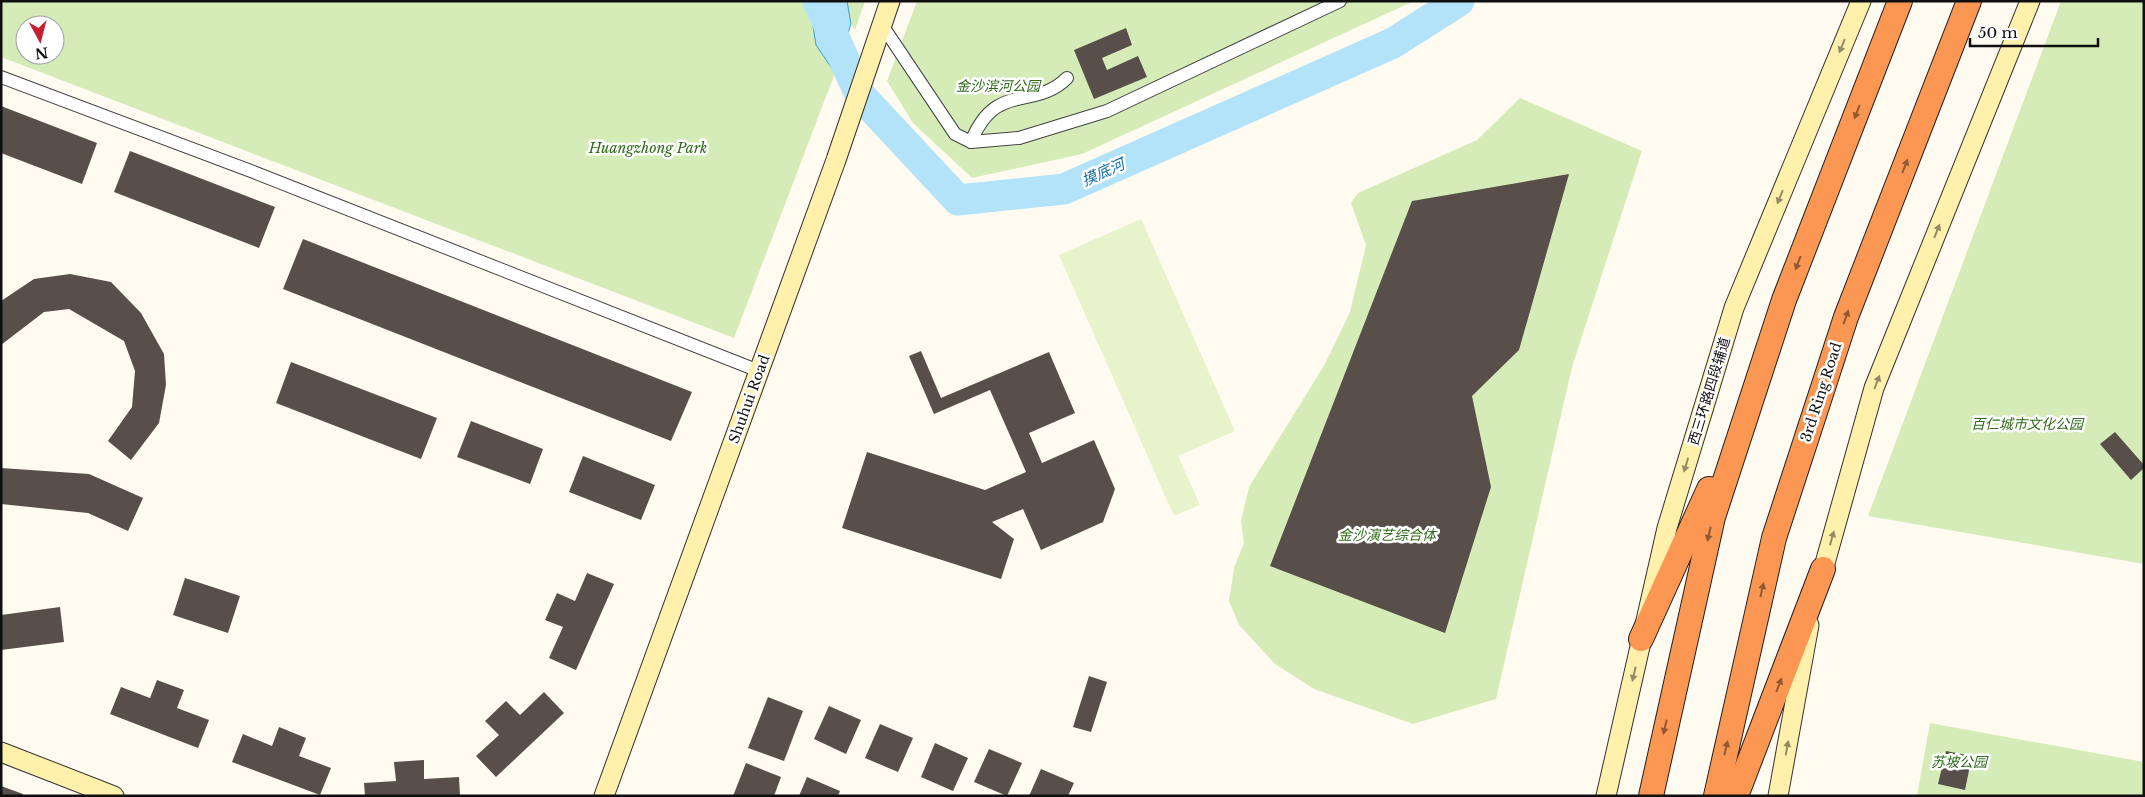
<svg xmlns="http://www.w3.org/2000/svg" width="2145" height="797" font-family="'Libre Baskerville','Noto Sans SC',serif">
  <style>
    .green { fill: #d6ecb8; fill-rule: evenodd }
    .pitch { fill: #e7f3ca }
    .water { fill: #b3e3f9; stroke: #369ed4 }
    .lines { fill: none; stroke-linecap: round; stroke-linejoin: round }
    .river { stroke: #b3e3f9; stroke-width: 31 }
    .building { fill: #584f4b }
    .street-casing { stroke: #424242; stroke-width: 14 }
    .secondary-casing { stroke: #313131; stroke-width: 21 }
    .highway-casing { stroke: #202020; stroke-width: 26 }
    .street { stroke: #fff; stroke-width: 12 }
    .secondary { stroke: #fff1ac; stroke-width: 19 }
    .highway { stroke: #fb9653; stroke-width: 24 }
    .oneway { fill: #938b65 }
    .oneway2 { fill: #915934 }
    .labels { text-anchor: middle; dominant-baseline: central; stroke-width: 5; stroke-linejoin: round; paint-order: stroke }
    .park-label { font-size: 14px; font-style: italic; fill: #306b1b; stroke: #fff }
    .street-label { font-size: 14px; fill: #0f0f0f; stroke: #fff }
    .water-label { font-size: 15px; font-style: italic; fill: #116fa8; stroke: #fff }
  </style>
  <rect width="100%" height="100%" fill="#fffbf1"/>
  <g class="green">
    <path d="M1,1H809L816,45L835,73L734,338L1,57ZM25,25H55V55H25Z"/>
    <polygon points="847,1 865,1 855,30 851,24"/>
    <polygon points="917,1 1414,1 1082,154 972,178 913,123 887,81"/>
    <polygon points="2061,1 2144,1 2144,564 1868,516"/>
    <polygon points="1520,98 1642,151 1572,367 1496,699 1413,724 1314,689 1275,664 1239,625 1229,601 1234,568 1244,543 1241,521 1249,487 1325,364 1350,312 1366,245 1351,203 1358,193 1477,140"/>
    <polygon points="1930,723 2144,762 2144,796 1917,796"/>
  </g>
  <polygon class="pitch" points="1141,219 1235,431 1178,456 1200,505 1174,516 1059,255"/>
  <polygon class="water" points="809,1 847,1 851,24 835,73 816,45"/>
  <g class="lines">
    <polyline class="river" points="818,1 860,95 958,200 1064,189 1393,43 1459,1"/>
  </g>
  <g class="building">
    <polygon points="1126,28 1132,45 1102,58 1107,70 1138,56 1147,77 1094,99 1074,50"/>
    <polygon points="1,106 97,143 82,184 1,153"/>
    <polygon points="130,151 275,207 259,248 114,192"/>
    <polygon points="1569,174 1519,350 1472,396 1491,487 1445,633 1270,566 1412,201"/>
    <polygon points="303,239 692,392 671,441 283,289"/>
    <polygon points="70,274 111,282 141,313 164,354 166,385 159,423 131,460 108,441 132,407 135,371 124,341 69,309 44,312 1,345 1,301 34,279"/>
    <polygon points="921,351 941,398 1049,352 1075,413 1029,433 1042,463 1094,440 1115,489 1103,522 1041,550 1023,509 992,522 1014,539 1001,579 842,528 867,452 985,490 1026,472 990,390 934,414 909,356"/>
    <polygon points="291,362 437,418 421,459 276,403"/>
    <polygon points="471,421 543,449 530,484 457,457"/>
    <polygon points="2115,432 2144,465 2144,468 2131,480 2100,444"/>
    <polygon points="583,456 655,485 641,520 569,492"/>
    <polygon points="1,468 89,474 143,498 128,531 88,513 1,504"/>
    <polygon points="587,573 614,584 576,670 549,658 563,627 545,620 557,593 575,601"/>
    <polygon points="185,578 240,596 228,633 173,615"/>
    <polygon points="60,607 64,642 1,650 1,615"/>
    <polygon points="1089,676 1107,682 1091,732 1073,727"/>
    <polygon points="157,680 184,690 177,708 209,720 198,748 110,714 121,687 150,698"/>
    <polygon points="544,692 564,713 496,777 476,756 499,735 485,721 506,701 520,715"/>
    <polygon points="768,697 803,711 784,761 748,748"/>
    <polygon points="829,706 861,720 846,754 814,739"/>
    <polygon points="880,724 913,738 898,772 865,758"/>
    <polygon points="279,727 306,738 299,756 331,768 320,795 232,762 243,734 272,746"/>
    <polygon points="935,743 968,758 953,791 921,777"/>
    <polygon points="989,749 1022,763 1007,796 974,782"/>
    <polygon points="1946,751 1972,756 1965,790 1938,784"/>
    <polygon points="424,760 424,779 459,777 460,796 365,796 364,783 396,781 394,762"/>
    <polygon points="746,763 781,777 774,796 733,796"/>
    <polygon points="1041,769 1074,783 1068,796 1029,796"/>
    <polygon points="807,777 840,791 838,796 799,796"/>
    <polygon points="1,786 23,794 22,796 1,796"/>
  </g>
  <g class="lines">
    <defs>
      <g id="street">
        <polyline points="882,25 955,134 971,142 1019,138 1107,111 1340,1"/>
        <polyline points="1,77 256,173 759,371"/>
        <path d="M971,142C996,80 1034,111 1067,78"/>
      </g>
      <g id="secondary">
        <polyline points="1820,581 1874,388 2030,1"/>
        <polyline points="1,752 114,796"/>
        <polyline points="604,796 836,160 890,1"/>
        <polyline points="1606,796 1667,528 1734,308 1861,1"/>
        <polyline points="1778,796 1809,625"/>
      </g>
      <g id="highway">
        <polyline points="1641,639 1709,489"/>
        <polyline points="1651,796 1713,517 1784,300 1900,1"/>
        <polyline points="1716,796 1774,538 1846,317 1969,1"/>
        <polyline points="1736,796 1823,569"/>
      </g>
    </defs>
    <use href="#street" class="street-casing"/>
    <use href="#secondary" class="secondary-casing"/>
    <use href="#highway" class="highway-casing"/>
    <use href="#street" class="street"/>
    <use href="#secondary" class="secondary"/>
    <use href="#highway" class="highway"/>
  </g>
  <defs><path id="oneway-solid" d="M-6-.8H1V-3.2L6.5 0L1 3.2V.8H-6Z" transform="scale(1.25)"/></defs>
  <g class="oneway">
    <use href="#oneway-solid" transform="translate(1842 46) rotate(112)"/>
    <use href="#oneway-solid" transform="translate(1780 197) rotate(112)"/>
    <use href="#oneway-solid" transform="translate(1937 231) rotate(-68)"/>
    <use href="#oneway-solid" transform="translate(1877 382) rotate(-69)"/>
    <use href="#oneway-solid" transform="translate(1686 465) rotate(107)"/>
    <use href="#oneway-solid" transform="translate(1832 538) rotate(-74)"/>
    <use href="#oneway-solid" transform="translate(1634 674) rotate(103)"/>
    <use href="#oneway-solid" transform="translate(1787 748) rotate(-80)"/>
  </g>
  <g class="oneway2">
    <use href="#oneway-solid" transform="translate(1857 112) rotate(111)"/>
    <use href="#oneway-solid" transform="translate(1905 166) rotate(-69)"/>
    <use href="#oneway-solid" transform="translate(1798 263) rotate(111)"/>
    <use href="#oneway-solid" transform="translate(1846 317) rotate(-70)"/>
    <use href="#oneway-solid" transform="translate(1709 534) rotate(103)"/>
    <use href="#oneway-solid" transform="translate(1762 590) rotate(-77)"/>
    <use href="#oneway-solid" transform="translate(1779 685) rotate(-69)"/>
    <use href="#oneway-solid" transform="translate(1665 727) rotate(103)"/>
    <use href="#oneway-solid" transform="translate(1726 748) rotate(-77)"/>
  </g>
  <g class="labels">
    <g class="park-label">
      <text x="998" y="86">金沙滨河公园</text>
      <text x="648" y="148">Huangzhong Park</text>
      <text x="2027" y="424">百仁城市文化公园</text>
      <text x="1387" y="535">金沙演艺综合体</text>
      <text x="1959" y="762">苏坡公园</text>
    </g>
    <g class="street-label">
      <text transform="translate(1709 391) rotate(-73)">西三环路四段辅道</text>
      <text transform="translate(1821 392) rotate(-72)">3rd Ring Road</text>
      <text transform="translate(749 399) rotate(-70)">Shuhui Road</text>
    </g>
    <g class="water-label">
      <text transform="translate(1103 172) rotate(-24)">摸底河</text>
    </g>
  </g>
  <rect width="2145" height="797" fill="none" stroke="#0f0f0f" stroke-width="5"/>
  <g transform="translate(40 40) rotate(173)"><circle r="24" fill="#ffffff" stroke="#9f9f9f"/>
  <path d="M0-4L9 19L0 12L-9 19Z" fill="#c71f31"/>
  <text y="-8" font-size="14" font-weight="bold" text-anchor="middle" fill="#0f0f0f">N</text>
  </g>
  <path d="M1970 38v8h128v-8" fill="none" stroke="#0f0f0f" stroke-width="2.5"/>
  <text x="1978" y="38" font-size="15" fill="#0f0f0f" stroke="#ffffff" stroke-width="4" paint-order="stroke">50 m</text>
</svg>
